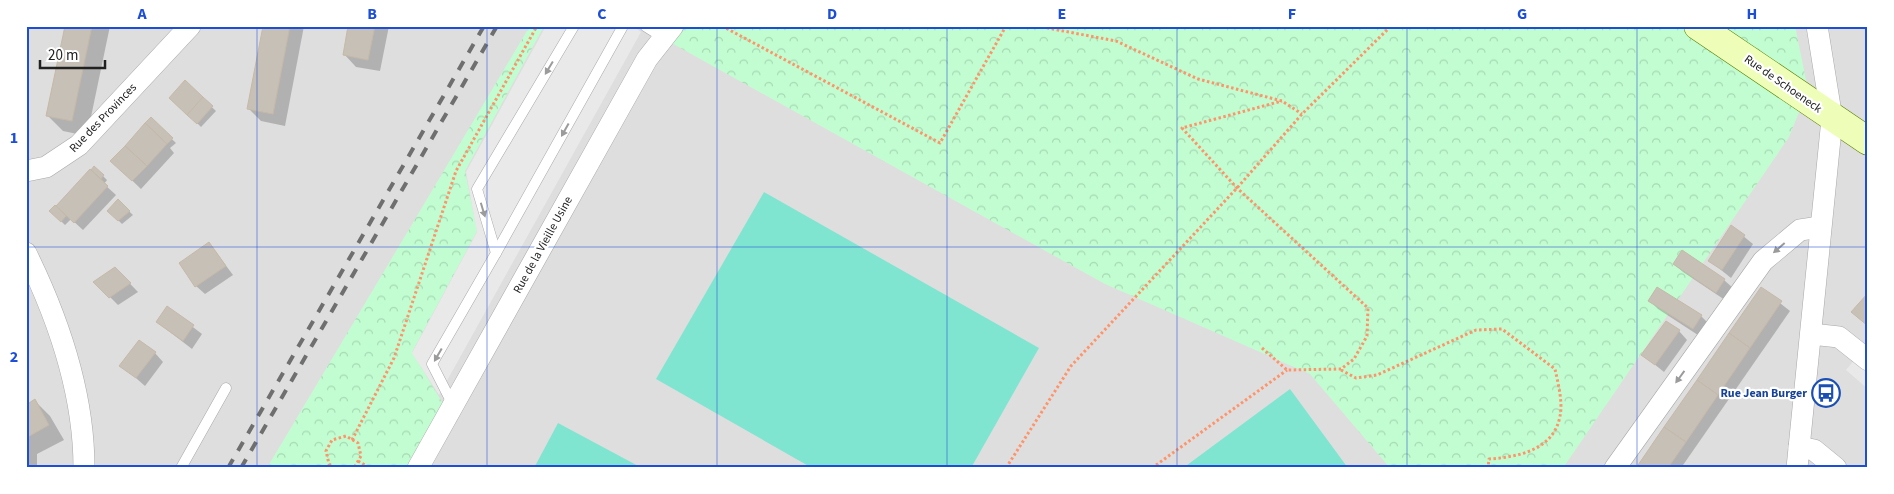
<svg xmlns="http://www.w3.org/2000/svg" width="1894" height="494" font-family="'Source Sans 3',sans-serif">
  <style>
    .residential { fill: #dfdede }
    .park { fill: url(#park-crowns) }
    .pitch { fill: #80e5d0 }
    .parking { fill: #e9e9e9 }
    .shadow { fill: #0003 }
    .building { fill: #c7c0b6; stroke: #c5b9a8 }
    .lines { fill: none; stroke-linecap: round; stroke-linejoin: round }
    .service-casing { stroke: #a8a8a8; stroke-width: 11 }
    .minor-casing { stroke: #a8a8a8; stroke-width: 22 }
    .secondary-casing { stroke: #5b7f00; stroke-width: 29 }
    .path { stroke: #ff936a; stroke-width: 3; stroke-dasharray: 2.5 2.5; stroke-linecap: butt }
    .service { stroke: #fff; stroke-width: 10 }
    .minor { stroke: #fff; stroke-width: 21 }
    .secondary { stroke: #eefeb8; stroke-width: 28 }
    .rail { stroke: #6f6f6f; stroke-width: 4; stroke-dasharray: 10 10; stroke-linecap: butt }
    .oneway { fill: #9b9b9b }
    .grid { fill: none; stroke: #1d4ed8; stroke-width: 1; stroke-opacity: 0.55 }
    .labels { text-anchor: middle; dominant-baseline: central; stroke-width: 4.5; stroke-linejoin: round; paint-order: stroke }
    .street-label { font-size: 12px; fill: #212121; stroke: #fff }
    .transit-label { font-size: 12px; font-weight: bold; fill: #164399; stroke: #fff; text-anchor: end }
    .neatline { fill: none; stroke: #1d4ed8; stroke-width: 2 }
    .grid-label { font-size: 16px; text-anchor: middle; font-weight: bold; fill: #1d4ed8 }
  </style>
  <defs>
    <pattern id="park-crowns" width="20" height="18" patternUnits="userSpaceOnUse" patternTransform="scale(1.25)"><rect width="20" height="18" fill="#c2fdd1"/><path d="M2 6a3 3 0 1 1 6 0M12 15a3 3 0 1 1 6 0" fill="none" stroke="#a6d9b3"/></pattern>
  </defs>
  <rect width="100%" height="100%" fill="#f2f0e7"/>
  <rect class="residential" x="26" y="26" width="1842" height="442"/>
  <g class="park">
    <polygon points="530,26 544,26 465,171 477,231 412,352 446,409 414,468 267,468"/>
    <polygon points="641,26 1795,26 1808,90 1789,137 1563,468 1390,468 1310,374 1105,284"/>
  </g>
  <g class="pitch">
    <polygon points="764,192 1039,348 971,468 812,468 656,379"/>
    <polygon points="1290,389 1348,468 1183,468"/>
    <polygon points="558,423 642,468 534,468"/>
  </g>
  <g class="parking">
    <polygon points="546,26 633,26 641,32 439,395 412,353 477,232 466,172"/>
    <polygon points="1860,353 1868,360 1868,389 1846,370"/>
  </g>
  <g class="shadow">
    <polygon points="66,26 110,26 87,136 63,131 48,116"/>
    <polygon points="264,26 304,26 285,126 261,121 249,109"/>
    <polygon points="350,26 389,26 380,71 356,67 344,54"/>
    <polygon points="203,99 216,111 201,127 189,115"/>
    <polygon points="151,119 176,143 170,148 174,153 141,189 112,161"/>
    <polygon points="95,168 107,180 104,184 116,195 83,230 71,219 65,225 51,211 91,171 95,175"/>
    <polygon points="118,201 133,215 122,224 109,211"/>
    <polygon points="1732,227 1753,244 1731,278 1710,261"/>
    <polygon points="209,243 233,275 205,294 196,286"/>
    <polygon points="1682,252 1724,280 1733,288 1725,300 1683,272 1674,264"/>
    <polygon points="115,268 138,292 118,305 95,282"/>
    <polygon points="1761,288 1790,311 1681,468 1637,468"/>
    <polygon points="1650,301 1701,316 1709,324 1701,337 1658,309"/>
    <polygon points="168,308 202,334 192,349 157,322"/>
    <polygon points="1679,331 1687,340 1664,372 1643,355"/>
    <polygon points="155,353 163,362 145,386 121,365"/>
    <polygon points="35,401 50,416 64,440 37,454 37,468 26,468 26,406"/>
  </g>
  <g class="building">
    <polygon points="65,26 92,26 72,121 46,116"/>
    <polygon points="263,26 290,26 273,114 247,109"/>
    <polygon points="375,26 368,60 343,55 348,26"/>
    <polygon points="185,80 203,97 187,115 169,98"/>
    <polygon points="203,97 213,106 197,124 187,115"/>
    <polygon points="151,117 173,138 167,144 145,123"/>
    <polygon points="145,123 167,144 147,166 125,146"/>
    <polygon points="125,146 147,166 132,181 110,161"/>
    <polygon points="94,166 104,175 101,179 91,170"/>
    <polygon points="90,169 108,186 74,223 56,206"/>
    <polygon points="118,199 130,211 118,221 107,211"/>
    <polygon points="55,205 66,216 61,222 49,211"/>
    <polygon points="1731,225 1745,235 1722,270 1708,261"/>
    <polygon points="209,242 226,266 195,287 179,263"/>
    <polygon points="1682,250 1725,279 1716,293 1673,264"/>
    <polygon points="115,267 131,283 109,298 93,282"/>
    <polygon points="1657,287 1702,315 1693,329 1648,301"/>
    <polygon points="1761,287 1782,301 1750,348 1729,333"/>
    <polygon points="1868,293 1868,326 1851,312"/>
    <polygon points="167,306 194,325 183,341 156,322"/>
    <polygon points="1666,321 1680,330 1655,365 1641,355"/>
    <polygon points="1729,333 1750,348 1718,395 1697,380"/>
    <polygon points="139,340 156,352 136,378 119,366"/>
    <polygon points="1697,380 1718,395 1686,442 1664,427"/>
    <polygon points="35,399 49,425 26,438 26,405"/>
    <polygon points="1664,427 1686,442 1668,468 1636,468"/>
  </g>
  <g class="lines">
    <defs>
      <g id="service">
        <polyline points="645,26 664,38"/>
        <polyline points="496,253 623,26"/>
        <polyline points="453,405 432,364 496,253 477,189 574,26"/>
        <polyline points="181,468 226,388"/>
      </g>
      <g id="minor">
        <polyline points="26,171 46,167 79,145 190,26"/>
        <path d="M26,253C58,318 84,395 84,468"/>
        <polyline points="1811,334 1839,337 1868,360"/>
        <polyline points="1799,447 1814,450 1836,468"/>
        <polyline points="418,468 647,59 673,26"/>
        <polyline points="1615,468 1763,261 1800,230 1820,227"/>
        <polyline points="1797,468 1832,119 1817,26"/>
      </g>
      <polyline id="secondary" points="1698,26 1868,141"/>
    </defs>
    <use href="#service" class="service-casing"/>
    <use href="#minor" class="minor-casing"/>
    <use href="#secondary" class="secondary-casing"/>
    <g class="path">
      <polyline points="722,26 940,143 1006,26"/>
      <polyline points="1037,26 1116,41 1198,79 1282,101 1302,114"/>
      <polyline points="1262,348 1287,370 1341,369 1354,359 1367,336 1368,308 1237,188 1182,128 1282,101"/>
      <path d="M1341,370L1356,378L1377,375L1476,330L1502,329L1555,369C1558,383 1563,402 1560,416C1554,450 1518,457 1489,459L1488,468"/>
      <polyline points="352,440 394,358 456,171 537,26"/>
      <polyline points="358,461 370,468"/>
      <polyline points="335,468 329,464 326,451 332,440 346,436 358,443 361,456 354,468"/>
      <polyline points="1006,468 1071,366 1237,188 1302,114 1391,26"/>
      <polyline points="1152,468 1287,370"/>
    </g>
    <use href="#service" class="service"/>
    <use href="#minor" class="minor"/>
    <use href="#secondary" class="secondary"/>
    <g class="rail">
      <polyline points="228,468 484,26"/>
      <polyline points="241,468 497,26"/>
    </g>
  </g>
  <defs><path id="oneway-solid" d="M-6-.8H1V-3.2L6.5 0L1 3.2V.8H-6Z" transform="scale(1.25)"/></defs>
  <g class="oneway">
    <use href="#oneway-solid" transform="translate(549 68) rotate(121)"/>
    <use href="#oneway-solid" transform="translate(565 130) rotate(119)"/>
    <use href="#oneway-solid" transform="translate(483 210) rotate(73)"/>
    <use href="#oneway-solid" transform="translate(1779 248) rotate(139)"/>
    <use href="#oneway-solid" transform="translate(438 355) rotate(120)"/>
    <use href="#oneway-solid" transform="translate(1680 377) rotate(126)"/>
  </g>
  <path class="grid" d="M257,26V468M487,26V468M717,26V468M947,26V468M1177,26V468M1407,26V468M1637,26V468M26,247H1868"/>
  <defs>
    <symbol id="bus-ring" viewBox="-11 -11 22 22"><circle r="9.5" fill="#fff" stroke="#1a4fb4" stroke-width="1.5"/><path d="M-5-6H5V4H4V6H2V4H-2V6H-4V4H-5ZM-3.5-4V0h7V-4ZM-3.5 1.2v1.5H-2V1.2ZM2 1.2v1.5H3.5V1.2Z" fill="#1a4fb4"/></symbol>
  </defs>
  <g fill-rule="evenodd">
    <use href="#bus-ring" x="1810" y="377" width="32" height="32"/>
  </g>
  <g class="labels">
    <g class="street-label">
      <text transform="translate(1783 84) rotate(35)">Rue de Schoeneck</text>
      <text transform="translate(103 118) rotate(-46)">Rue des Provinces</text>
      <text transform="translate(543 245) rotate(-61)">Rue de la Vieille Usine</text>
    </g>
    <g class="transit-label">
      <text x="1807" y="393">Rue Jean Burger</text>
    </g>
  </g>
  <rect width="1894" height="494" fill="none" stroke="#ffffff" stroke-width="55"/>
  <path d="M40 60v8h65v-8" fill="none" stroke="#212121" stroke-width="2.5"/>
  <text x="48" y="60" font-size="15" fill="#212121" stroke="#ffffff" stroke-width="4" paint-order="stroke">20 m</text>
  <rect x="28" y="28" width="1838" height="438" class="neatline"/>
  <g class="grid-label">
    <text x="142" y="19">A</text>
    <text x="372" y="19">B</text>
    <text x="602" y="19">C</text>
    <text x="832" y="19">D</text>
    <text x="1062" y="19">E</text>
    <text x="1292" y="19">F</text>
    <text x="1522" y="19">G</text>
    <text x="1752" y="19">H</text>
    <text x="14" y="143">1</text>
    <text x="14" y="362">2</text>
  </g>
</svg>
